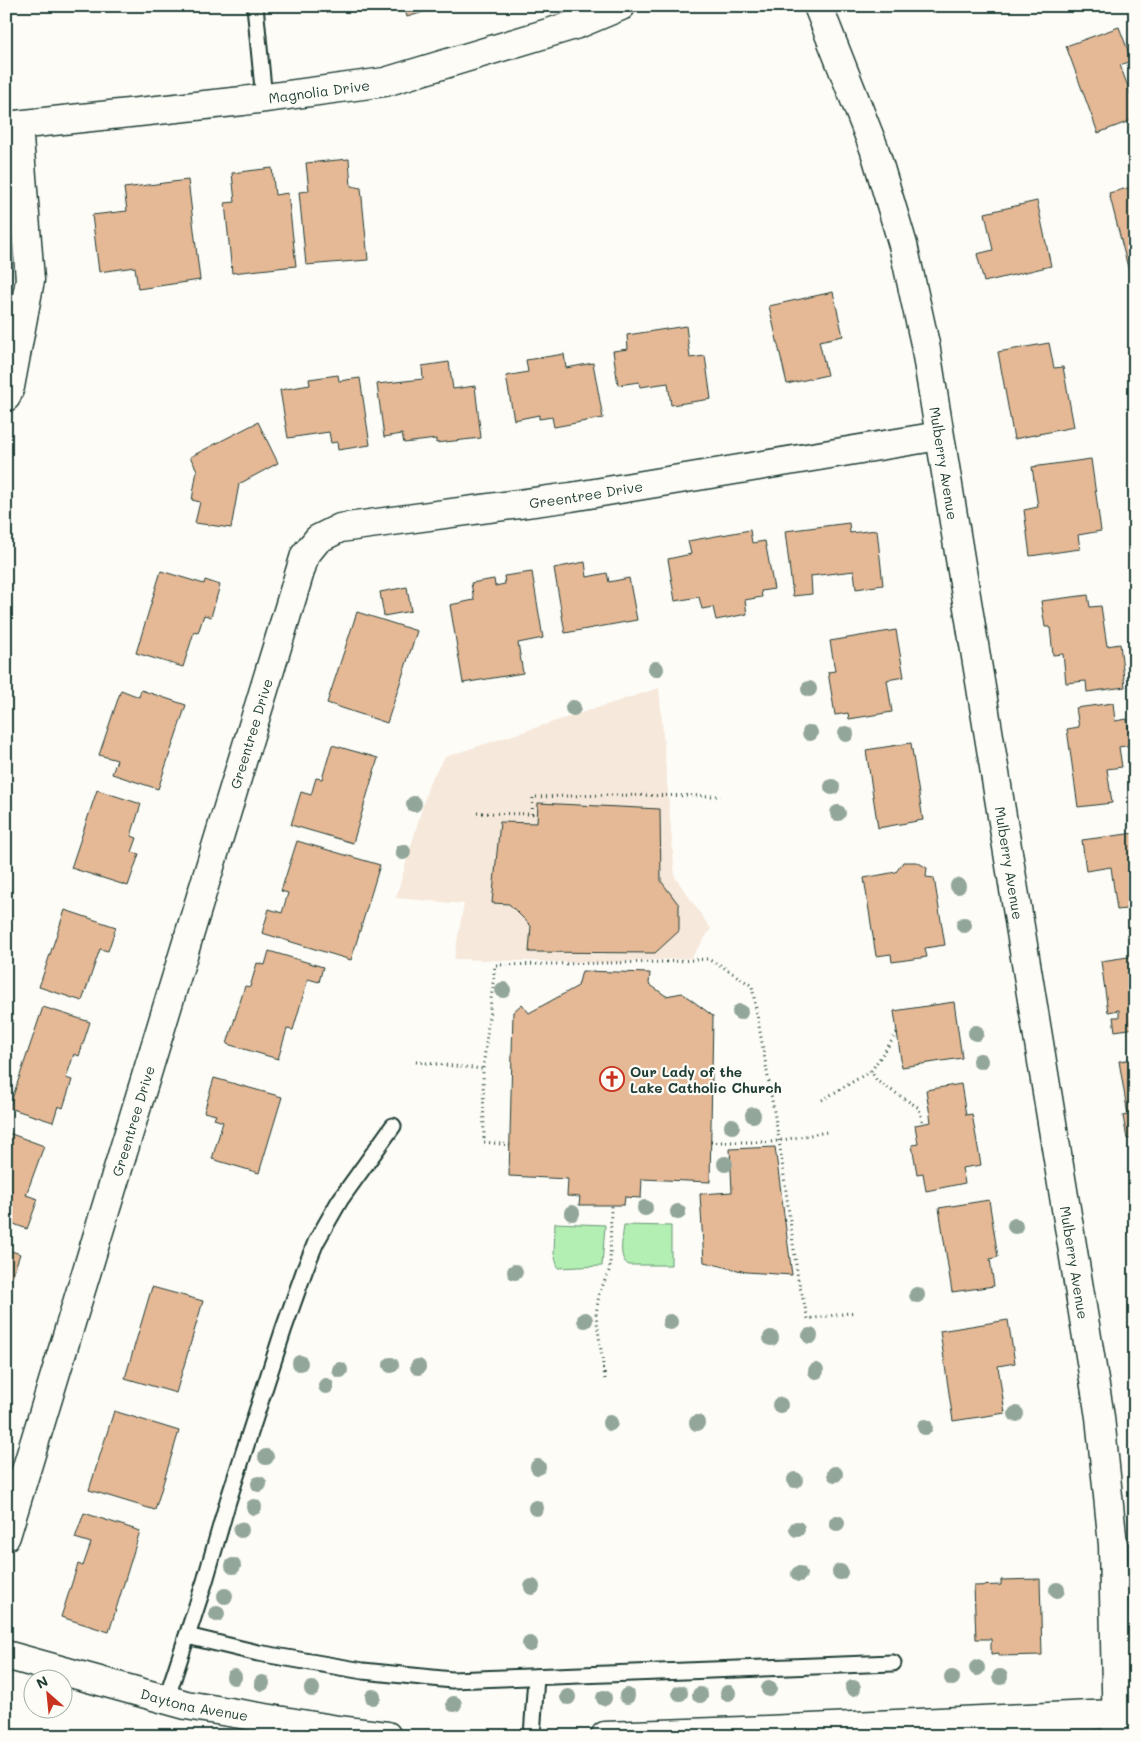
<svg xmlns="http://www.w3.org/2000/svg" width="1141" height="1742" font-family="Mali,sans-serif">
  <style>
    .built { fill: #f6e8da }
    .green { fill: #b3eeb3; stroke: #699674 }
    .building { fill: #e5b896; stroke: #1f3d34 }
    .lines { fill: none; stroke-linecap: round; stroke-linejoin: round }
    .lane-casing { stroke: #1f3d34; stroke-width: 19 }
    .street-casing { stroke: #1f3d34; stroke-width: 31 }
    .secondary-casing { stroke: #1f3d34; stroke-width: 31 }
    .path { stroke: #1f3d34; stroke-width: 3; stroke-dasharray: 1 4; stroke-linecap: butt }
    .lane { stroke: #fdfcf7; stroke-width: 15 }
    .street { stroke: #fdfcf7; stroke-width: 28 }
    .secondary { stroke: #fdfcf7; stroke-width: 28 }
    .tree { fill: #93a69a }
    .labels { text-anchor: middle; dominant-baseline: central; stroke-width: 4.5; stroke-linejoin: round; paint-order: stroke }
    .street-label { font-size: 14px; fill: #1f3d34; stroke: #fdfcf7 }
    .poi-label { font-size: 14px; font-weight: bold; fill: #1f3d34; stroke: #fdfcf7; text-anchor: start }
  </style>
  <rect width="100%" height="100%" fill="#fdfcf7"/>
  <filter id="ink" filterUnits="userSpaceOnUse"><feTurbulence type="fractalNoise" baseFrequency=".02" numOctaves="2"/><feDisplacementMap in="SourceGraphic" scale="10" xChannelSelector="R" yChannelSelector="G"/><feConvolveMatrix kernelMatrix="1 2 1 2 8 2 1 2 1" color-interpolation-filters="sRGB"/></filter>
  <g filter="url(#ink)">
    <polygon class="built" points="659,688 675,877 711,929 691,958 600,963 454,959 464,904 396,898 430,781 445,757"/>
    <g class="green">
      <polygon points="555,1223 605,1225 602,1266 558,1268 554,1254"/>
      <path d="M624,1225L671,1226V1265H629C617,1259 623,1237 624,1225Z"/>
    </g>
    <g class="building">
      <polygon points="404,6 444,6 407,17"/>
      <polygon points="1074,6 1087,6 1075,11"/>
      <polygon points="1119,27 1132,61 1120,65 1135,106 1135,119 1098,133 1066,46"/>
      <polygon points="349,159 351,186 361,188 368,260 306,265 299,192 309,191 306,163"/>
      <polygon points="272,168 275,195 288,193 296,266 232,273 225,203 235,202 232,173"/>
      <polygon points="188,180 200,280 138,289 135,267 99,272 92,215 127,211 124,188"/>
      <polygon points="1135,186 1135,286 1133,287 1109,193"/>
      <polygon points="1037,201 1051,266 984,282 977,254 993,250 985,213"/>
      <polygon points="833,292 843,336 819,341 827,375 787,384 769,306"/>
      <polygon points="686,326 690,358 705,356 711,399 671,405 668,383 640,387 639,382 618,385 613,351 628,349 627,335"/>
      <polygon points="1049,343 1054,368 1063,367 1074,427 1014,439 998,352"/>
      <polygon points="564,354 566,368 593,363 603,418 554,427 552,417 539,419 539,415 514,420 506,376 528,372 526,360"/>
      <polygon points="449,362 453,389 475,386 481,438 436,443 436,439 404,443 402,434 384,437 377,384 423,379 422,366"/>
      <polygon points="338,375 339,381 360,378 370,445 338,450 337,442 331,443 329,432 288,438 280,390 310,385 309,379"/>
      <polygon points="258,422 278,463 239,484 231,528 195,523 200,502 192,500 197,470 190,457"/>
      <polygon points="1091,459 1101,531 1078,535 1080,549 1030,556 1024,510 1038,507 1032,467"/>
      <polygon points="849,523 850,533 877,530 883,585 856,589 854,571 811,576 812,594 793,596 785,531"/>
      <polygon points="750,530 752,543 765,541 774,589 761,591 762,597 745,600 747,614 716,620 713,607 702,609 699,597 675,601 668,559 691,554 688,541"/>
      <polygon points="585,562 587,577 607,573 609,582 629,578 637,620 565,633 554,568"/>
      <polygon points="161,571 204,584 205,580 220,585 211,617 204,615 198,633 194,632 183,667 136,653"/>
      <polygon points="532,572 543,638 518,643 523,673 463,683 450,605 474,600 471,583 494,579 495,586 505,584 504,576"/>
      <polygon points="407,587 411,611 384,616 380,592"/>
      <polygon points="1088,595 1090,607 1101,606 1107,646 1120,644 1125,687 1087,692 1086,681 1066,683 1063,654 1053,655 1050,627 1045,627 1041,601"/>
      <polygon points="357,612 417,631 387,723 327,703"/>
      <polygon points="896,630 904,677 887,680 892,712 849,719 848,713 835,715 828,672 835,671 830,641"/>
      <polygon points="121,690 139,697 141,690 186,705 158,789 112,774 117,760 99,755"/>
      <polygon points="1113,703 1115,721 1127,719 1131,745 1119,747 1122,767 1107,769 1112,803 1078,807 1067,729 1079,727 1076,708"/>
      <polygon points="911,743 923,820 878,828 866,750"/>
      <polygon points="332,745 378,758 353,843 291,825 301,792 311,795 316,778 322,779"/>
      <polygon points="97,790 141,804 131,836 137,838 132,852 139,854 128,886 71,868"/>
      <polygon points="538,803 660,809 661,881 679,905 679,931 655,953 529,952 531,926 509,904 492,903 500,822 537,823"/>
      <polygon points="1135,833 1135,908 1117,910 1111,867 1086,871 1082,840"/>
      <polygon points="297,841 380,865 351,960 262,933 269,909 282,913 288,893 281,891"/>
      <polygon points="903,862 917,862 927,868 926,877 934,878 945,945 925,948 927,957 892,962 891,954 876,956 864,878 896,872"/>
      <polygon points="65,910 116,927 108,951 100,949 82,1001 39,987"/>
      <polygon points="269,951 323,967 319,982 308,979 293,1030 287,1029 278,1059 227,1044 245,986 250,987 257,963 265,965"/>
      <polygon points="1135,956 1135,1028 1115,1031 1113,1017 1119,1017 1119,1010 1108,1012 1101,961"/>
      <polygon points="582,971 650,973 649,984 666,996 682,993 713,1016 710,1182 642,1179 641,1198 625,1197 624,1205 579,1205 580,1197 567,1196 568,1179 509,1176 513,1012 522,1004 529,1013 578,986"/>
      <polygon points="954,1002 962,1058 902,1067 894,1011"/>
      <polygon points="43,1007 90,1022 79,1056 74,1054 66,1078 72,1080 63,1108 58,1106 53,1122 9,1108"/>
      <polygon points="1135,1059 1135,1141 1134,1138 1127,1139 1123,1116 1128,1115 1119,1061"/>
      <polygon points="214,1078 282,1097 259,1173 212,1159 223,1122 214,1119 216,1115 204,1112"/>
      <polygon points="961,1084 966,1115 972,1114 981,1165 962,1168 965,1183 926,1191 923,1173 917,1174 912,1145 918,1144 915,1125 931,1122 926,1090"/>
      <polygon points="6,1132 44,1146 26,1195 38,1199 27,1229 6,1221"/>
      <polygon points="775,1147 792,1275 746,1272 704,1262 700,1194 732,1192 730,1149"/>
      <polygon points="989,1200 998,1257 990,1259 994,1286 952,1292 939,1208"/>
      <polygon points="6,1249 20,1254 6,1294"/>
      <polygon points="152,1287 203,1301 176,1393 125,1378"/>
      <polygon points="1008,1320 1015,1363 998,1366 1005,1413 953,1421 940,1331"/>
      <polygon points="114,1411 179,1431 155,1510 89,1490"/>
      <polygon points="84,1513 140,1531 109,1632 61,1617 78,1564 83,1566 91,1543 75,1538"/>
      <polygon points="1040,1579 1042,1655 999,1656 999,1653 991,1654 991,1639 976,1639 974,1586 1001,1585 1001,1580"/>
      <polygon points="6,1725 14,1727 13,1730 34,1736 6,1736"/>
    </g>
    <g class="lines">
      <defs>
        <g id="lane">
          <polyline points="255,6 264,99"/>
          <polyline points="187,1636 258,1653 363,1671 452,1680 893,1663"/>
          <polyline points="166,1700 205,1581 228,1501 284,1328 305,1269 316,1242 340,1200 393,1126"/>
          <polyline points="532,1736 536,1677"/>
        </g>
        <g id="street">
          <path id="s1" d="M6,126L243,101L385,82L578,24L621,6"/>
          <polyline points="6,397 10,387 30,280 18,125"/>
          <path id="s2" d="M6,1536L305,555L318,539L340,528L571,497L939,436"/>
          <path id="s3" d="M6,1655L186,1705L338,1730L387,1736"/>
          <polyline points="605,1736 743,1731 1135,1713"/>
        </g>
        <g id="secondary">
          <path id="s4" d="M818,6L874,148L903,245L925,344L1100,1417L1113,1545L1117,1736"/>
        </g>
      </defs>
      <use href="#lane" class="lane-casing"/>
      <use href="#street" class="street-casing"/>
      <use href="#secondary" class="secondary-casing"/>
      <g class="path">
        <polyline points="477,813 532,814 533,797 607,795 721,796"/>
        <polyline points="897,1033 871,1071 877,1081 919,1108 923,1124"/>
        <polyline points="416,1062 483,1069"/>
        <polyline points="822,1100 871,1071"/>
        <polyline points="711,1142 771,1142 827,1132"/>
        <polyline points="510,1145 484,1142 483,1069 495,965 665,962 707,959 720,965 752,986 779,1140 798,1279 808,1319 856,1312"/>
        <polyline points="605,1379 596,1315 599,1294 610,1269 611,1205"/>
      </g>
      <use href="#lane" class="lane"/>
      <use href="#street" class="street"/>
      <use href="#secondary" class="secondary"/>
    </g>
    <g class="tree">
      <circle cx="656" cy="669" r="8"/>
      <circle cx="809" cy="689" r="8"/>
      <circle cx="573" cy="708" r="8"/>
      <circle cx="810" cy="733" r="8"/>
      <circle cx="846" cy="734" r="8"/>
      <circle cx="832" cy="787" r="8"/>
      <circle cx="414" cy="804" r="8"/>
      <circle cx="838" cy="813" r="8"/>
      <circle cx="403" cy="852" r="8"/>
      <circle cx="958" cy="886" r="8"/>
      <circle cx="964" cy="925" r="8"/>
      <circle cx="503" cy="990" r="8"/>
      <circle cx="740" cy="1012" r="8"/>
      <circle cx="976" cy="1033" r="8"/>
      <circle cx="980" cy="1061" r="8"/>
      <circle cx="753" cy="1115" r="8"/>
      <circle cx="732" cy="1126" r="8"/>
      <circle cx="725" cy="1164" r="8"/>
      <circle cx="645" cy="1208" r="8"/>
      <circle cx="678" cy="1212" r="8"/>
      <circle cx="572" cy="1213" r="8"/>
      <circle cx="1015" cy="1226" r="8"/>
      <circle cx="515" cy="1272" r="8"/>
      <circle cx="917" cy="1295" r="8"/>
      <circle cx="585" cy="1320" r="8"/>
      <circle cx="670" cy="1322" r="8"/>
      <circle cx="810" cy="1336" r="8"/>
      <circle cx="771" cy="1338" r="8"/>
      <circle cx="300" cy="1363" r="8"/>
      <circle cx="391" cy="1365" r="8"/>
      <circle cx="418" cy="1367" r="8"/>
      <circle cx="340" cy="1370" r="8"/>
      <circle cx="816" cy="1371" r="8"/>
      <circle cx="326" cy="1386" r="8"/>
      <circle cx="780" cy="1405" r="8"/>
      <circle cx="1016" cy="1414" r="8"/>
      <circle cx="610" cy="1423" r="8"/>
      <circle cx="697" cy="1423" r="8"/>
      <circle cx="925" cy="1427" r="8"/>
      <circle cx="266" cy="1457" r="8"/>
      <circle cx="538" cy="1467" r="8"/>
      <circle cx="835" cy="1474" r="8"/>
      <circle cx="795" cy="1480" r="8"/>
      <circle cx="259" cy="1484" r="8"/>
      <circle cx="254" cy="1507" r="8"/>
      <circle cx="536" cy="1508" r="8"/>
      <circle cx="837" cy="1523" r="8"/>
      <circle cx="797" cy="1529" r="8"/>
      <circle cx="241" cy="1530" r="8"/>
      <circle cx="233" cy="1566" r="8"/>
      <circle cx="840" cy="1572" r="8"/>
      <circle cx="799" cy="1574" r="8"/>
      <circle cx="532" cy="1587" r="8"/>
      <circle cx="1057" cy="1590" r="8"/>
      <circle cx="225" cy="1596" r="8"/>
      <circle cx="217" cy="1614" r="8"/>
      <circle cx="530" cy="1644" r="8"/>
      <circle cx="977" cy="1668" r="8"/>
      <circle cx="234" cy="1677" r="8"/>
      <circle cx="1000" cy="1677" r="8"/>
      <circle cx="952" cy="1678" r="8"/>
      <circle cx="262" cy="1683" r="8"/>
      <circle cx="853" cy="1688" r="8"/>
      <circle cx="312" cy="1689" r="8"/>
      <circle cx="769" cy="1689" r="8"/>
      <circle cx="680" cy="1693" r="8"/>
      <circle cx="728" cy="1693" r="8"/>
      <circle cx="700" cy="1695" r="8"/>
      <circle cx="627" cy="1696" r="8"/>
      <circle cx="373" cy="1697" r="8"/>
      <circle cx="568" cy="1697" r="8"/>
      <circle cx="604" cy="1698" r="8"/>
      <circle cx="454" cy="1704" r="8"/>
    </g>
  </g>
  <defs>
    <symbol id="church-ring" viewBox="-11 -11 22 22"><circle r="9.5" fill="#fdfcf7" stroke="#c8321e" stroke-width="1.5"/><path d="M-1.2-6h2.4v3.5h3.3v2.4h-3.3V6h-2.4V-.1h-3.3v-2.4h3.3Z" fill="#c8321e"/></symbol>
  </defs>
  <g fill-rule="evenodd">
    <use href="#church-ring" x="598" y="1065" width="28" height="28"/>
  </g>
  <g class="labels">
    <g class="street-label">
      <text stroke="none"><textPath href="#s1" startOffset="315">Magnolia Drive</textPath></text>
      <text stroke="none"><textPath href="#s4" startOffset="476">Mulberry Avenue</textPath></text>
      <text stroke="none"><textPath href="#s2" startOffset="1319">Greentree Drive</textPath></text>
      <text stroke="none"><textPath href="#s2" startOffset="839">Greentree Drive</textPath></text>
      <text stroke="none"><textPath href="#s4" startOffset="881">Mulberry Avenue</textPath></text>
      <text stroke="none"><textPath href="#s2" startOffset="434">Greentree Drive</textPath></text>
      <text stroke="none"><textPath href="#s4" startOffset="1286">Mulberry Avenue</textPath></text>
      <text stroke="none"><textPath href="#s3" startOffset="195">Daytona Avenue</textPath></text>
    </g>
    <g class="poi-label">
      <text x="630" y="1071">Our Lady of the<tspan x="630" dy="16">Lake Catholic Church</tspan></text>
    </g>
  </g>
  <rect width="1141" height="1742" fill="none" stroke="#fdfcf7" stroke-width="25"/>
  <rect x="12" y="12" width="1116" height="1717" fill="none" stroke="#1f3d34" stroke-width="2" filter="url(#ink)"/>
  <g transform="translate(48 1694) rotate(333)"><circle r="24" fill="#fdfcf7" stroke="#a4b0a9"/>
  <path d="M0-4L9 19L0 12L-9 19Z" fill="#c8321e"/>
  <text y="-8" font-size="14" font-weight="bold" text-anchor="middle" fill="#1f3d34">N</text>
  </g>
</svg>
